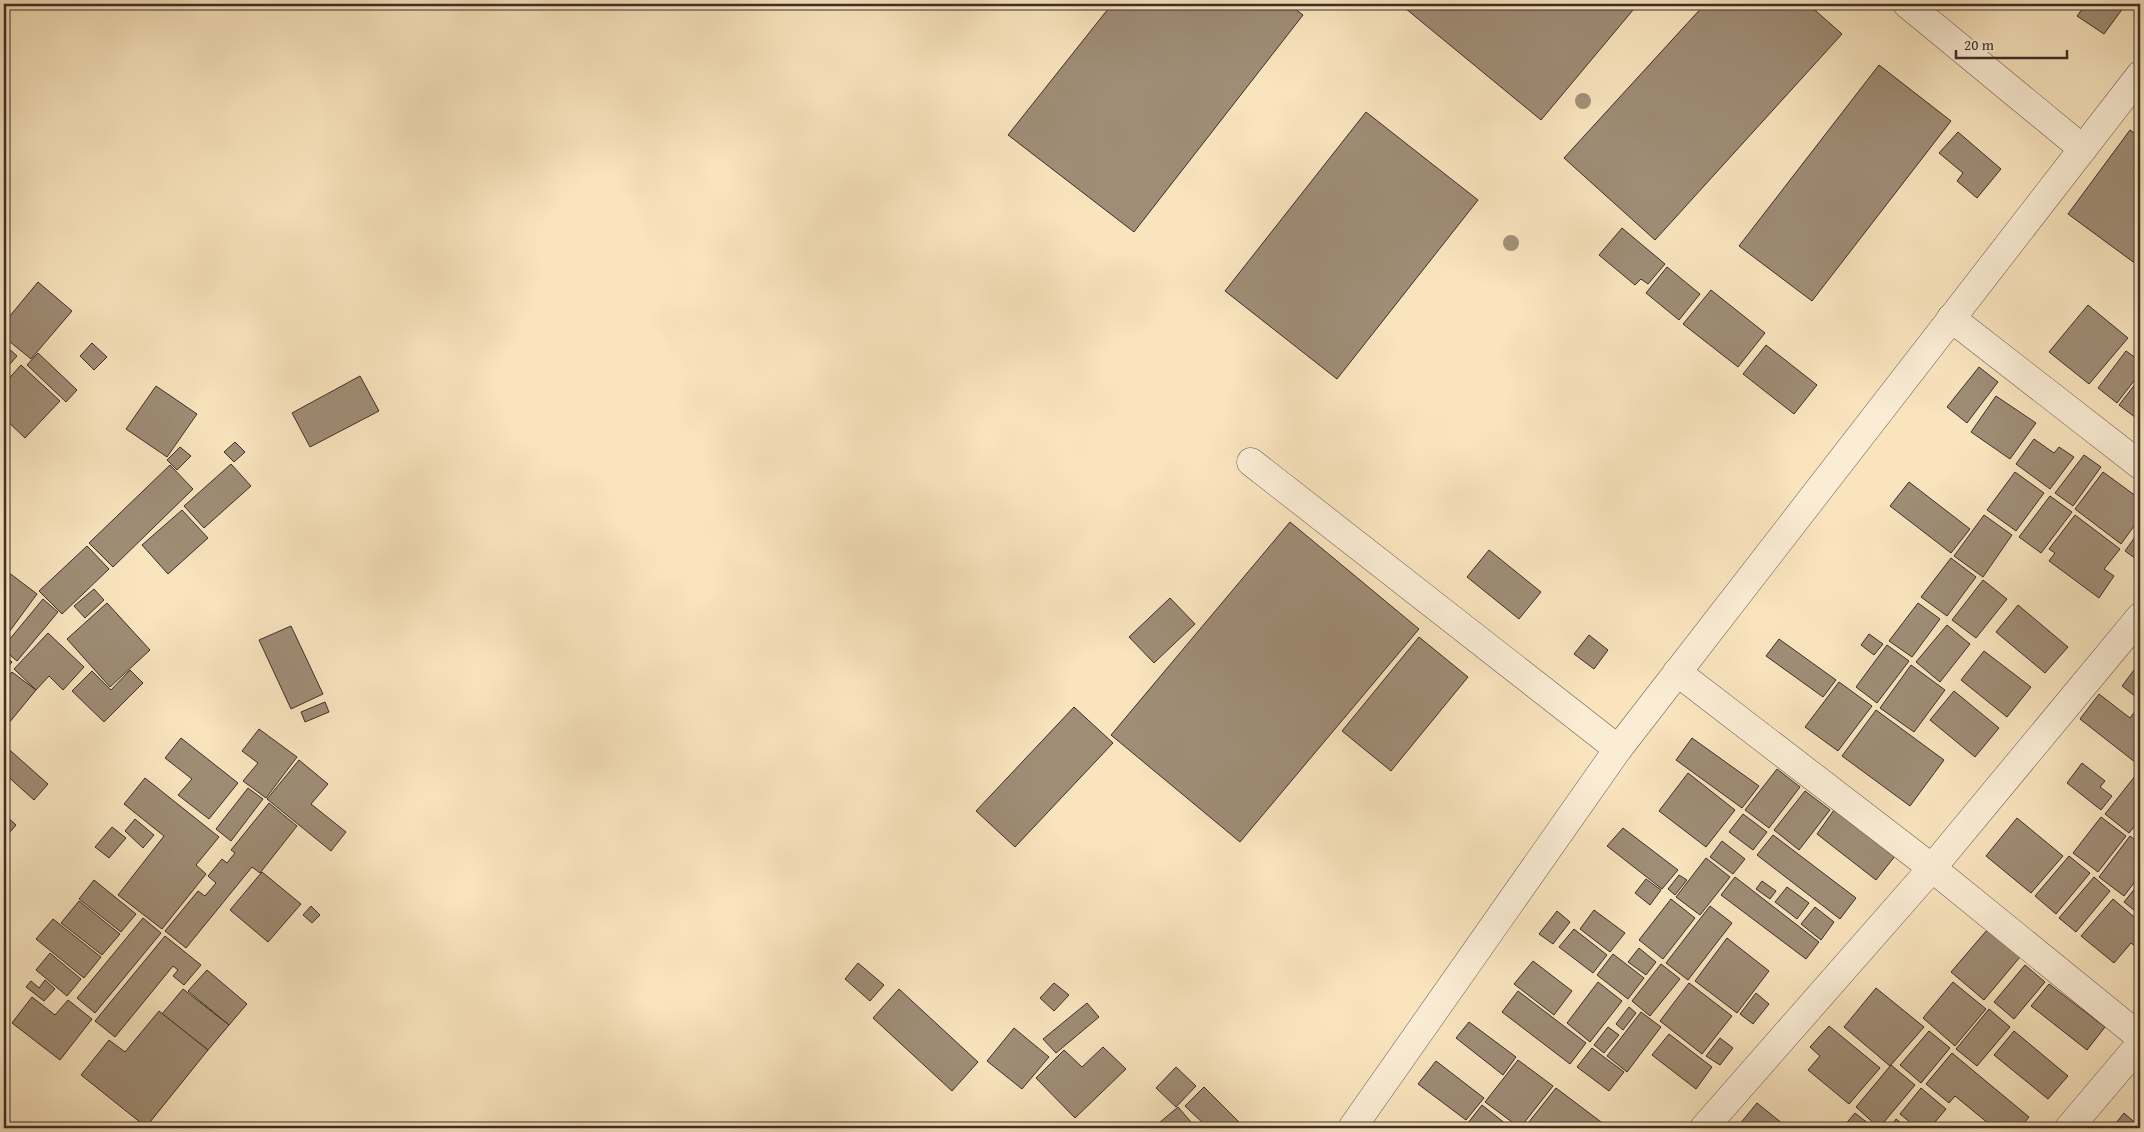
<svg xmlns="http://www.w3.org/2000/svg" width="2144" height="1132" font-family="'Gentium Book Plus',serif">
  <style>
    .building { fill: #9f8d76; stroke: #3d2f28 }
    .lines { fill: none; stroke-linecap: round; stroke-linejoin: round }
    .minor-casing { stroke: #6c5c4e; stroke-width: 29 }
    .minor { stroke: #fbedd5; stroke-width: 28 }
    .tree { fill: #a39179 }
  </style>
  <rect width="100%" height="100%" fill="#f9e4be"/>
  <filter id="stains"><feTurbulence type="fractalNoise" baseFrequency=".004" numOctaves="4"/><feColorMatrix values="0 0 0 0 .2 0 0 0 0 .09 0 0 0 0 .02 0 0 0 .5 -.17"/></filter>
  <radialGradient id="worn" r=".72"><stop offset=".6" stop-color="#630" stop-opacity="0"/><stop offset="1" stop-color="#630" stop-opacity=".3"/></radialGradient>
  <g class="building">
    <polygon points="1112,4 1289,4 1303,15 1134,232 1008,135"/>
    <polygon points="1400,4 1638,4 1541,120"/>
    <polygon points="1705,4 1808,4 1842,34 1655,240 1564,158"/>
    <polygon points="2086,4 2126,4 2104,34 2077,16"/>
    <polygon points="1879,65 1951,121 1812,301 1739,246"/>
    <polygon points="1366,112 1478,200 1337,379 1225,291"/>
    <polygon points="2130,130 2140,137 2140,267 2068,214"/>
    <polygon points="1958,132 2001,169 1977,198 1957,181 1963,173 1939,153"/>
    <polygon points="1622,228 1665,264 1648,284 1641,279 1635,285 1599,255"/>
    <polygon points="1667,267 1700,294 1679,320 1646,293"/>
    <polygon points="38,282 72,311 31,359 4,337 4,323"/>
    <polygon points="1711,290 1765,333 1738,367 1683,324"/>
    <polygon points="2088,305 2128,338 2089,384 2049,352"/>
    <polygon points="92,343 107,357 94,370 80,356"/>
    <polygon points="4,344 17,356 4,371"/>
    <polygon points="1766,345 1817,385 1794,414 1743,374"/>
    <polygon points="2126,351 2140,361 2140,373 2117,403 2098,388"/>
    <polygon points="38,353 77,390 66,402 27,365"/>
    <polygon points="21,365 60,401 25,438 4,418 4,384"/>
    <polygon points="1979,367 1998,382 1967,423 1947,407"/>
    <polygon points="360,376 379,411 310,447 292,413"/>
    <polygon points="2140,378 2140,421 2119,405"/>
    <polygon points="156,386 197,414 167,457 126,429"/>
    <polygon points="1996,396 2036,423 2010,459 1971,432"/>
    <polygon points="2034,439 2054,453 2059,447 2074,457 2050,489 2016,464"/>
    <polygon points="235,442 245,452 234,462 224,452"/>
    <polygon points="180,447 191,456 177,470 167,460"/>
    <polygon points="2084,455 2101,467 2073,506 2055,493"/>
    <polygon points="231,464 251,486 204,528 184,506"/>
    <polygon points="170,465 193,489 113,567 89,543"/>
    <polygon points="2015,472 2044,493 2016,531 1987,510"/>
    <polygon points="2103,472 2140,499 2140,518 2121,544 2075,509"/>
    <polygon points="1909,482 1970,529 1951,553 1890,506"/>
    <polygon points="2050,496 2072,512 2041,553 2019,537"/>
    <polygon points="182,510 208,538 168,574 142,545"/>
    <polygon points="1984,515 2012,535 1983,577 1954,556"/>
    <polygon points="2075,515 2120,549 2104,569 2114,576 2099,598 2049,561 2055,553 2049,549"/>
    <polygon points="1290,522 1419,629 1240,842 1111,735"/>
    <polygon points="2140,530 2140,559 2139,561 2125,551"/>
    <polygon points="87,546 109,569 62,614 39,591"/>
    <polygon points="1489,550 1541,592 1519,619 1467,577"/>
    <polygon points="1951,558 1976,577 1947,616 1921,597"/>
    <polygon points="4,569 37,594 4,639"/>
    <polygon points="1983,580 2007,599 1976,638 1952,620"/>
    <polygon points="94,589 104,600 85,618 74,606"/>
    <polygon points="1170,598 1195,624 1154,663 1129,637"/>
    <polygon points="43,599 58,612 17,661 4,650 4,646"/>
    <polygon points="107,603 150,650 110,687 67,639"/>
    <polygon points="1918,603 1940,619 1912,657 1889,641"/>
    <polygon points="2018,605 2068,647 2045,673 1996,632"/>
    <polygon points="1947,625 1970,644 1940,682 1916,662"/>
    <polygon points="291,626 323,694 291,709 259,640"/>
    <polygon points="48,633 84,667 63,690 49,676 36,690 14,669"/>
    <polygon points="1869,634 1883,644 1874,655 1861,645"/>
    <polygon points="1589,635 1608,650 1594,669 1574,654"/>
    <polygon points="1419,637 1468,677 1391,771 1342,731"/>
    <polygon points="1779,639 1836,680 1823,697 1766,656"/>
    <polygon points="1887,645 1909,661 1877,703 1856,687"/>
    <polygon points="1984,651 2031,687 2007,717 1961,680"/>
    <polygon points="4,655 12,662 4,672"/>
    <polygon points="2140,662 2140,700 2122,686"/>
    <polygon points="1911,665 1945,690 1914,732 1880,708"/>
    <polygon points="130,670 143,683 104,722 72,691 92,671 111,690"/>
    <polygon points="12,672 36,690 4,729 4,682"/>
    <polygon points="1839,682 1872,706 1838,751 1805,727"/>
    <polygon points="1954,691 1999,728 1975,757 1930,720"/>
    <polygon points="2099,694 2130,718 2136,710 2140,713 2140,766 2080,719"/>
    <polygon points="325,702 329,712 305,722 301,712"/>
    <polygon points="1074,707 1113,743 1015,847 976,811"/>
    <polygon points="1876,710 1944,760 1910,806 1842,756"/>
    <polygon points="259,729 297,757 266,798 243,781 258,763 242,751"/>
    <polygon points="181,738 238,783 209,819 178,795 192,779 165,758"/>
    <polygon points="1692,738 1759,786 1742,808 1676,760"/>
    <polygon points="4,745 48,784 34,800 4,773"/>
    <polygon points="299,760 328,784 311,804 346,832 331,851 267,799"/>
    <polygon points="2082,763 2105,781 2100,787 2112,796 2101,810 2067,783"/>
    <polygon points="1777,769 1800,787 1769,828 1745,810"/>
    <polygon points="2139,771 2140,773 2140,819 2129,833 2105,814"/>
    <polygon points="1688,773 1735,810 1706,847 1659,811"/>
    <polygon points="145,778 219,837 196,865 206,874 162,929 118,895 164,836 124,804"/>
    <polygon points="248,788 263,799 231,841 216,829"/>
    <polygon points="1805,791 1830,810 1799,850 1774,830"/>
    <polygon points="269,803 297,826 260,873 252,867 186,948 165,931 198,891 205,896 216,883 208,876 222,859 227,863 235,853 231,850"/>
    <polygon points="1834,810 1895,856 1876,880 1817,834"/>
    <polygon points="4,814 16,825 4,839"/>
    <polygon points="1743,814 1767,832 1753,850 1729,832"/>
    <polygon points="2101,817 2126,836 2098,872 2073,853"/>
    <polygon points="2017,818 2063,856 2031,893 1986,856"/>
    <polygon points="135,819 154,835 143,848 125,831"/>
    <polygon points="112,827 126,838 109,858 95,847"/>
    <polygon points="1623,828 1678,870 1662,889 1607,846"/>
    <polygon points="1773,835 1856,898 1840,919 1757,855"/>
    <polygon points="2130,836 2140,844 2140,875 2124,896 2099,877"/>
    <polygon points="1722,841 1745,859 1733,874 1710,857"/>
    <polygon points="2069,856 2090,873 2056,914 2035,896"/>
    <polygon points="1706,858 1730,877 1700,915 1676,897"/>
    <polygon points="262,872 301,904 268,942 230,910"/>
    <polygon points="1679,875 1687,880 1675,895 1668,889"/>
    <polygon points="1735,877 1819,942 1806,959 1721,895"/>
    <polygon points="2094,877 2110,891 2076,932 2059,918"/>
    <polygon points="1646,879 1661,890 1650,905 1635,893"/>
    <polygon points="94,880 136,914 121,932 79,899"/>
    <polygon points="1762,881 1776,891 1770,899 1756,889"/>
    <polygon points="2137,886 2140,888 2140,915 2124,902"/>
    <polygon points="1787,887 1809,903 1797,919 1775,902"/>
    <polygon points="1671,899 1695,918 1663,959 1639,940"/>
    <polygon points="2113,899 2140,922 2140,947 2139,949 2131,943 2114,963 2081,936"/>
    <polygon points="79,901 120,934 102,955 61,923"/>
    <polygon points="311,906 320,915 312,923 303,915"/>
    <polygon points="1710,906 1732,923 1688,980 1666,963"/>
    <polygon points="1815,907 1834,922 1821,940 1801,924"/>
    <polygon points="1594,910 1625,933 1610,952 1580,929"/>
    <polygon points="1557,911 1570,922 1553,944 1539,934"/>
    <polygon points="143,918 161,933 95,1013 77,998"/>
    <polygon points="53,919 101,957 84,978 36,939"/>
    <polygon points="1574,929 1607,955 1593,973 1559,947"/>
    <polygon points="1987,930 2020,957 1984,1000 1951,972"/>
    <polygon points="165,936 201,965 184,985 173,976 178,970 173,966 115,1037 95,1021"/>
    <polygon points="1727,938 1769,971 1737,1013 1695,981"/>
    <polygon points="1639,948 1656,962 1646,975 1628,962"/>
    <polygon points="50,953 81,979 67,996 36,970"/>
    <polygon points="1613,954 1644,978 1628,999 1597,975"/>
    <polygon points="1533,961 1572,991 1554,1015 1514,984"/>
    <polygon points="858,963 884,985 870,1001 845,979"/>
    <polygon points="1661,964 1680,979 1650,1016 1632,1001"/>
    <polygon points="2025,965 2045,982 2014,1019 1994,1002"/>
    <polygon points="207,970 247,1004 229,1025 188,991"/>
    <polygon points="45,980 55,989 44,1001 26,987 31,981 39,988"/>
    <polygon points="1598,982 1622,1001 1590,1042 1567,1023"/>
    <polygon points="1953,982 1986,1009 1955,1046 1923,1018"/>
    <polygon points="1054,983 1069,995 1054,1011 1040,998"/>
    <polygon points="1689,983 1732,1016 1702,1054 1660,1021"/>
    <polygon points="2049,984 2105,1027 2087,1050 2031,1006"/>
    <polygon points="1876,988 1924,1027 1890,1066 1844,1027"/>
    <polygon points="183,989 229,1025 208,1050 162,1014"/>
    <polygon points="899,989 978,1062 952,1091 873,1018"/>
    <polygon points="1518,991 1586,1043 1570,1064 1502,1012"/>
    <polygon points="1756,993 1769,1004 1753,1024 1740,1014"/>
    <polygon points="32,997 55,1015 68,1000 92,1019 60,1060 12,1023"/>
    <polygon points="1087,1003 1099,1017 1056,1053 1043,1039"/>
    <polygon points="1629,1007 1636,1013 1623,1030 1616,1024"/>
    <polygon points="1989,1009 2010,1027 1977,1066 1956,1049"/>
    <polygon points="159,1011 208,1050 146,1127 81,1075 109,1040 125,1052"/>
    <polygon points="1641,1012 1661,1027 1627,1072 1607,1056"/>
    <polygon points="1469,1022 1516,1057 1503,1075 1456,1038"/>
    <polygon points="1829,1026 1880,1068 1849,1104 1808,1070 1820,1056 1810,1047"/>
    <polygon points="1608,1027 1619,1035 1604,1053 1594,1045"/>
    <polygon points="1014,1028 1049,1057 1022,1089 987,1061"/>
    <polygon points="1929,1031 1950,1048 1921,1083 1900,1065"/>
    <polygon points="2014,1031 2068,1076 2048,1099 1994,1055"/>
    <polygon points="1669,1034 1712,1067 1696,1089 1652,1055"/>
    <polygon points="1720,1038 1733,1048 1720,1065 1706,1056"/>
    <polygon points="1103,1047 1126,1069 1075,1118 1036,1078 1064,1050 1082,1067"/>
    <polygon points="1592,1048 1624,1072 1609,1091 1577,1067"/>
    <polygon points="1952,1053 2029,1117 2020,1128 1994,1128 1955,1096 1949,1103 1926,1084"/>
    <polygon points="1518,1060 1553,1086 1520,1128 1485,1102"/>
    <polygon points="1436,1061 1484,1098 1466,1120 1418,1084"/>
    <polygon points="1891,1065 1915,1085 1879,1128 1856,1107"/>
    <polygon points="1176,1067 1196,1086 1176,1107 1156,1088"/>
    <polygon points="1204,1087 1241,1124 1237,1128 1208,1128 1185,1106"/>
    <polygon points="1556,1088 1609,1128 1524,1128"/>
    <polygon points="1921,1088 1946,1109 1930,1128 1917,1128 1900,1114"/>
    <polygon points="1757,1103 1788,1128 1743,1128 1739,1125"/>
    <polygon points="1482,1105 1511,1128 1464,1128"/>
    <polygon points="1178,1107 1191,1122 1183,1128 1153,1128"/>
    <polygon points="1855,1113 1874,1128 1842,1128"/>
    <polygon points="2124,1113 2140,1127 2140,1128 2112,1128"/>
    <polygon points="1896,1119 1908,1128 1889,1128"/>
  </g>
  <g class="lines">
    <defs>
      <g id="minor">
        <polyline points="1907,4 2083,149"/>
        <polyline points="1951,318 2140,465"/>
        <polyline points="1251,462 1618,749"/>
        <polyline points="1677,672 1932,868 2140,1037"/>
        <polyline points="1352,1128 1618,749 2140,75"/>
        <polyline points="1704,1128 1932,868 2140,617"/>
        <polyline points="2069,1128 2140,1044"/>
      </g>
    </defs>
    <use href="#minor" class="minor-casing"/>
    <use href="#minor" class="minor"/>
  </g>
  <g class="tree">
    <circle cx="1583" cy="101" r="8"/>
    <circle cx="1511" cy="243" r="8"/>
  </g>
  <rect width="2144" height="1132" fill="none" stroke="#f9e4be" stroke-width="20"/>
  <rect x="5" y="5" width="2134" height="1122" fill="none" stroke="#3d2f28" stroke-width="2.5"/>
  <rect x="10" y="10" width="2124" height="1112" fill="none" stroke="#3d2f28"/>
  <path d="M1956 50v8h111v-8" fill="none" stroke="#3d2f28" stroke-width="2.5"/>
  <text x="1964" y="50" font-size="15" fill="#3d2f28" stroke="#fbedd5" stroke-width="4" paint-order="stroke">20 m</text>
  <rect width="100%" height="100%" filter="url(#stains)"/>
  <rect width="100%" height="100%" fill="url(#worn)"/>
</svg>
